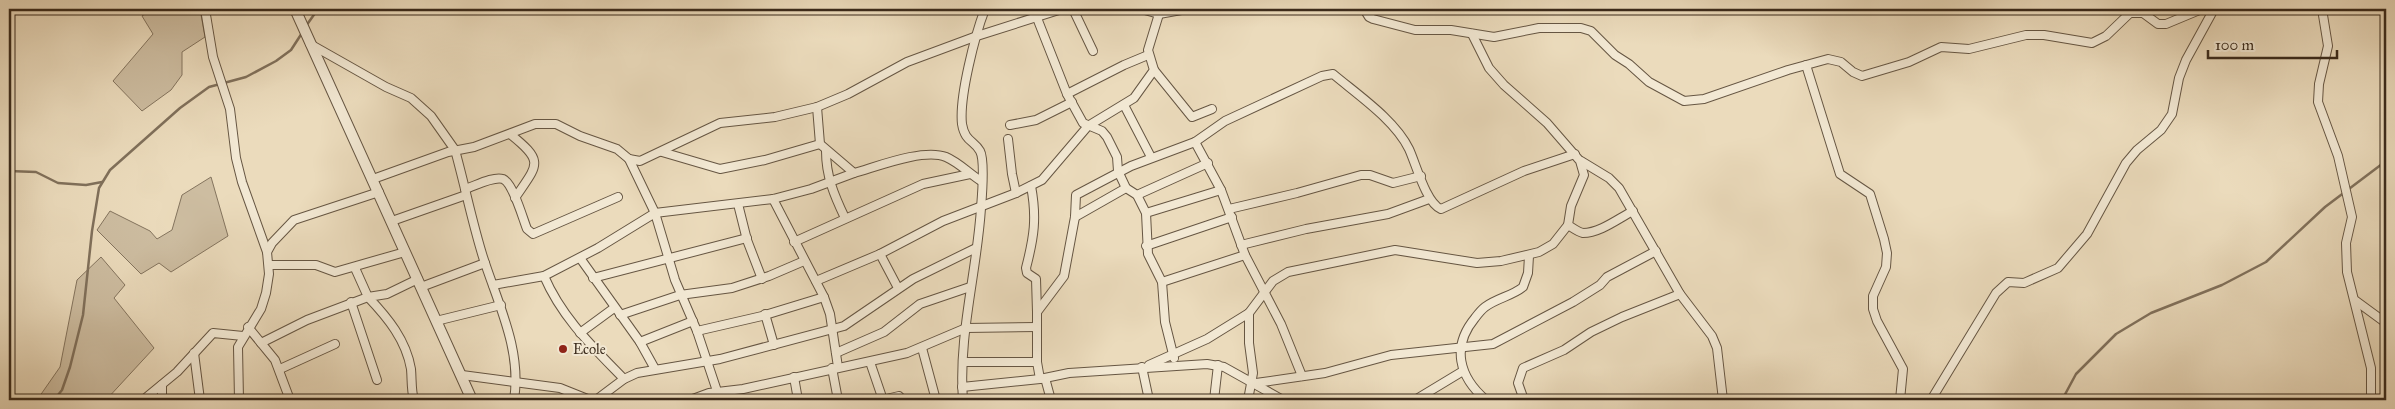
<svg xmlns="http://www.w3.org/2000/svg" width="2395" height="409" font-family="'IM FELL Great Primer',serif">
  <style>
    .green { fill: #cdbda1; stroke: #84745e }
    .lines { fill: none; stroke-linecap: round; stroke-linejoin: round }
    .stream { stroke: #80705b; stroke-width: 2.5 }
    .minor-casing { stroke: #665643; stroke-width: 10 }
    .tertiary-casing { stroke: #665643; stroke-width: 12 }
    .minor { stroke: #f2e8d3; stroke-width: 8 }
    .tertiary { stroke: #f2e8d3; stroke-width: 10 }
    .poi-dot { fill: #8f2418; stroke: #f2e8d3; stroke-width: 2 }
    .labels { text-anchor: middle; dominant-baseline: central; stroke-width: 4; stroke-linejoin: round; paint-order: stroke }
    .poi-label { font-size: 14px; fill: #3a2a1b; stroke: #f2e8d3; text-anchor: start }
  </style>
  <rect width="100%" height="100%" fill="#ebdbbc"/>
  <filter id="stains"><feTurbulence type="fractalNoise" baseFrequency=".004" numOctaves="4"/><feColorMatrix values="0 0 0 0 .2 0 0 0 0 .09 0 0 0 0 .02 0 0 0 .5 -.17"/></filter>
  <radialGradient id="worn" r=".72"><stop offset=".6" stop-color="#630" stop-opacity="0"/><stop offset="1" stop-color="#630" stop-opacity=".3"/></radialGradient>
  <g class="green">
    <polygon points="152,9 200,9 205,37 182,52 182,75 171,90 142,111 113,81 153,34 142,16"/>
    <polygon points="211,177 228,236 171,272 159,263 141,274 97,230 110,211 150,231 157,239 172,230 182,195"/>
    <polygon points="101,257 125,285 114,298 154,348 106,400 37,400 60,367 77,280"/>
  </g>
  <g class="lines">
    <g class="stream">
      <polyline points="306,26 318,9"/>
      <polyline points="9,171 36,172 58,183 86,185 102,182"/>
      <polyline points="54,400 62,390 70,367 83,315 92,231 99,188 110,170 180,108 209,87 246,77 276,61 291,50 302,33"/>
      <polyline points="2062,400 2076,374 2116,334 2151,313 2222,285 2266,262 2325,207 2386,161"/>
    </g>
    <defs>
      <g id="minor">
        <polyline points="205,9 213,57 230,109 236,158 242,182 267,252"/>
        <polyline points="1073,9 1093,51"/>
        <polyline points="1141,9 1159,14 1187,9"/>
        <polyline points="1364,9 1369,17 1373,19 1415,30 1451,30 1494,37 1539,28 1581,28 1591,31 1615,55 1629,64 1649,82 1684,101 1704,99 1788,70 1828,59 1841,62 1853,72 1862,76 1909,62 1941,47 1969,49 2026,35 2044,35 2092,43 2106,36 2130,13 2143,13 2158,24 2166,24 2202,9"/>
        <polyline points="2322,9 2328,46 2319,84 2318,102 2338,156 2352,217 2346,243 2347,272 2371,368 2371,400"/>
        <polyline points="1037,18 1067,94 1083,123 1102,131 1107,137 1117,157 1118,171 1126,188"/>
        <path d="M1472,34L1489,68L1504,85L1547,123L1580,161L1584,175L1571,206L1568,225C1573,228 1578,232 1583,233C1600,233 1619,218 1633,211"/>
        <path d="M310,44L386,87L411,98L431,116L455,150C465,186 472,222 483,257C498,304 522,350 514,400"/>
        <polyline points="1806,65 1840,174 1870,194 1884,239 1887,253 1886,267 1873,296 1873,309 1877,321 1903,369 1900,400"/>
        <polyline points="1154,70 1192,117 1212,109"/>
        <polyline points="1067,94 1124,65 1148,55"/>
        <polyline points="1124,105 1151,157"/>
        <path d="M817,107L820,144L854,173C876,167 923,148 946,157C958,162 970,174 981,181"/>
        <polyline points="1010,125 1036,120 1072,102"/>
        <path d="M510,134C545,162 538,164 515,198"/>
        <polyline points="1008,139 1012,174 1016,193"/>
        <polyline points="1195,142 1221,190 1245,255 1281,324 1302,376"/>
        <path d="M826,151C826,176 834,195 845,218"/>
        <polyline points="662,152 720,169 765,160 820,144"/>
        <polyline points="629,159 655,213 675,280 697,331 720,400"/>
        <polyline points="1581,161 1609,178 1619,188 1680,294 1712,336 1717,348 1723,400"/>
        <polyline points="373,179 448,152 474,147 535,124 556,124 580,136 617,149 629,159 640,161 720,123 775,117 817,107 848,94 907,62 977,36 1062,9"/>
        <path d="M1031,186C1037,218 1034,237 1026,268L1027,273L1036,279L1037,312"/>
        <path d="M465,189C475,186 493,176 503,179C513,183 523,219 527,229L533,234L618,197"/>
        <polyline points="1137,195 1146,213 1148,254 1162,282 1165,322 1174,358"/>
        <polyline points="773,199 824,297 830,314 838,367"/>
        <polyline points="738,204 747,240 762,279"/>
        <polyline points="1229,209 1297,193 1361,175 1370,175 1393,183 1421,176"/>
        <polyline points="1146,213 1221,190"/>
        <polyline points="1075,217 1126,188 1137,195 1208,163"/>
        <polyline points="392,221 466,195"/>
        <polyline points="794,242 923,184 970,174"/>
        <polyline points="1241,245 1306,229 1388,214 1429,199"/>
        <polyline points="1146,246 1232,217"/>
        <polyline points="880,254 898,288"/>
        <polyline points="580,258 640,342 655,369"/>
        <polyline points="269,265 316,265 335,272 405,252"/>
        <path d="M544,276C562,318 593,347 624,379"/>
        <polyline points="593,278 747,238"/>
        <polyline points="816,281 880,254 943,221 1016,193 1042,180 1088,126 1134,98 1154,70 1148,50 1159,14"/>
        <polyline points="1162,282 1245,255"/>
        <polyline points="493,285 544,276 598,248 655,213 773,199 811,189 854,173"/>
        <polyline points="421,287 485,263"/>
        <polyline points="2356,301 2386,323"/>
        <polyline points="351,302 377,380"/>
        <polyline points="1249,313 1273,281 1288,272 1395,250 1477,263 1501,261 1539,252 1553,244 1568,225"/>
        <polyline points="765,314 774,345"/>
        <polyline points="620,315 680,295 732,288 769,276 804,261"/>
        <polyline points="436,321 501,305"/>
        <polyline points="248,327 275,360 290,400"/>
        <polyline points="697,331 762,316 824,297"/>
        <polyline points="580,333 614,308"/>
        <polyline points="640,342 693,321"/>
        <polyline points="261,343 307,320 368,297 355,268"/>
        <polyline points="922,348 936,400"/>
        <polyline points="194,353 200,400"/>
        <polyline points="836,353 884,332 920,304 970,287"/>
        <polyline points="870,362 883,400"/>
        <polyline points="964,362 1037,362"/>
        <polyline points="1149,365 1207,339 1249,313 1249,343 1253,373 1248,400"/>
        <polyline points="1142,367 1149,400"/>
        <polyline points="832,368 838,400"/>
        <polyline points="280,369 335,344"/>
        <polyline points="462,375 560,388 590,400"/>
        <polyline points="794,377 798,400"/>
        <polyline points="1045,378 1051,400"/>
        <path d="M1040,379L1037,362V312L1064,276L1075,217L1076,195L1131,166L1195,142L1225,121L1322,76L1333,74C1358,95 1395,120 1409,149C1416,164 1426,203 1441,209L1524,171L1575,154"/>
        <polyline points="1256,383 1325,373 1391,355 1493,344 1573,302 1600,285 1607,277 1656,251"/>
        <polyline points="962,387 1040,379 1069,373 1207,364 1224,367 1283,400"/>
        <polyline points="143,400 177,372 213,333 243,336"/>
        <polyline points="162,400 162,385"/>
        <polyline points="239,400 238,347 261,309 266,293 269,274 267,252 272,243 294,220 379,192"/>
        <path d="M414,400C411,390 412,380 411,369C406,340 388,318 368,297L387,294L418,279"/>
        <polyline points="596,400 624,379 637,373 720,359 844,326 913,279 976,248"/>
        <polyline points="690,400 709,393 743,389 907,353 966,328 1037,327"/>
        <polyline points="882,400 899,396 903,400"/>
        <path d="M963,400C958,336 977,272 981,208C982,196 985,160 980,151C974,140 965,142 962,124C959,97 975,35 985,9"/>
        <polyline points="1214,400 1218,365"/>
        <polyline points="1415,400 1463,371"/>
        <path d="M1486,400C1459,377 1451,347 1475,318C1478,314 1481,310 1485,307C1497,298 1512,296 1523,287L1528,273L1529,256"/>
        <polyline points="1524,400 1518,383 1523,368 1564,350 1591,332 1622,317 1680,294"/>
        <polyline points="1931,400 1996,293 2008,282 2024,283 2058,268 2087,234 2126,163 2137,150 2161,130 2172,114 2179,78 2186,60 2214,9"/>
      </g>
      <polyline id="tertiary" points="295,9 472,400"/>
    </defs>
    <use href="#minor" class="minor-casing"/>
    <use href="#tertiary" class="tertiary-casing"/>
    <use href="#minor" class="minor"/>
    <use href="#tertiary" class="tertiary"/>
  </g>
  <circle class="poi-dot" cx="563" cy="349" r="5"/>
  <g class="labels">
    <g class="poi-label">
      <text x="573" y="349">Ecole</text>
    </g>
  </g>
  <rect width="2395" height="409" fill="none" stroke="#ebdbbc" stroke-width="30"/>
  <rect x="10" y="10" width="2375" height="389" fill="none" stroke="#3a2a1b" stroke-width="2.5"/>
  <rect x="15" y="15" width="2365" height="379" fill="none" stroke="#3a2a1b"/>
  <path d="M2208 50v8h129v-8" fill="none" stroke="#3a2a1b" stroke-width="2.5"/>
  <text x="2215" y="50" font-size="15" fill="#3a2a1b" stroke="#f2e8d3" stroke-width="4" paint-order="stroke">100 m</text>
  <rect width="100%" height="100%" filter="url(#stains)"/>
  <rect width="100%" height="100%" fill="url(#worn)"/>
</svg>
